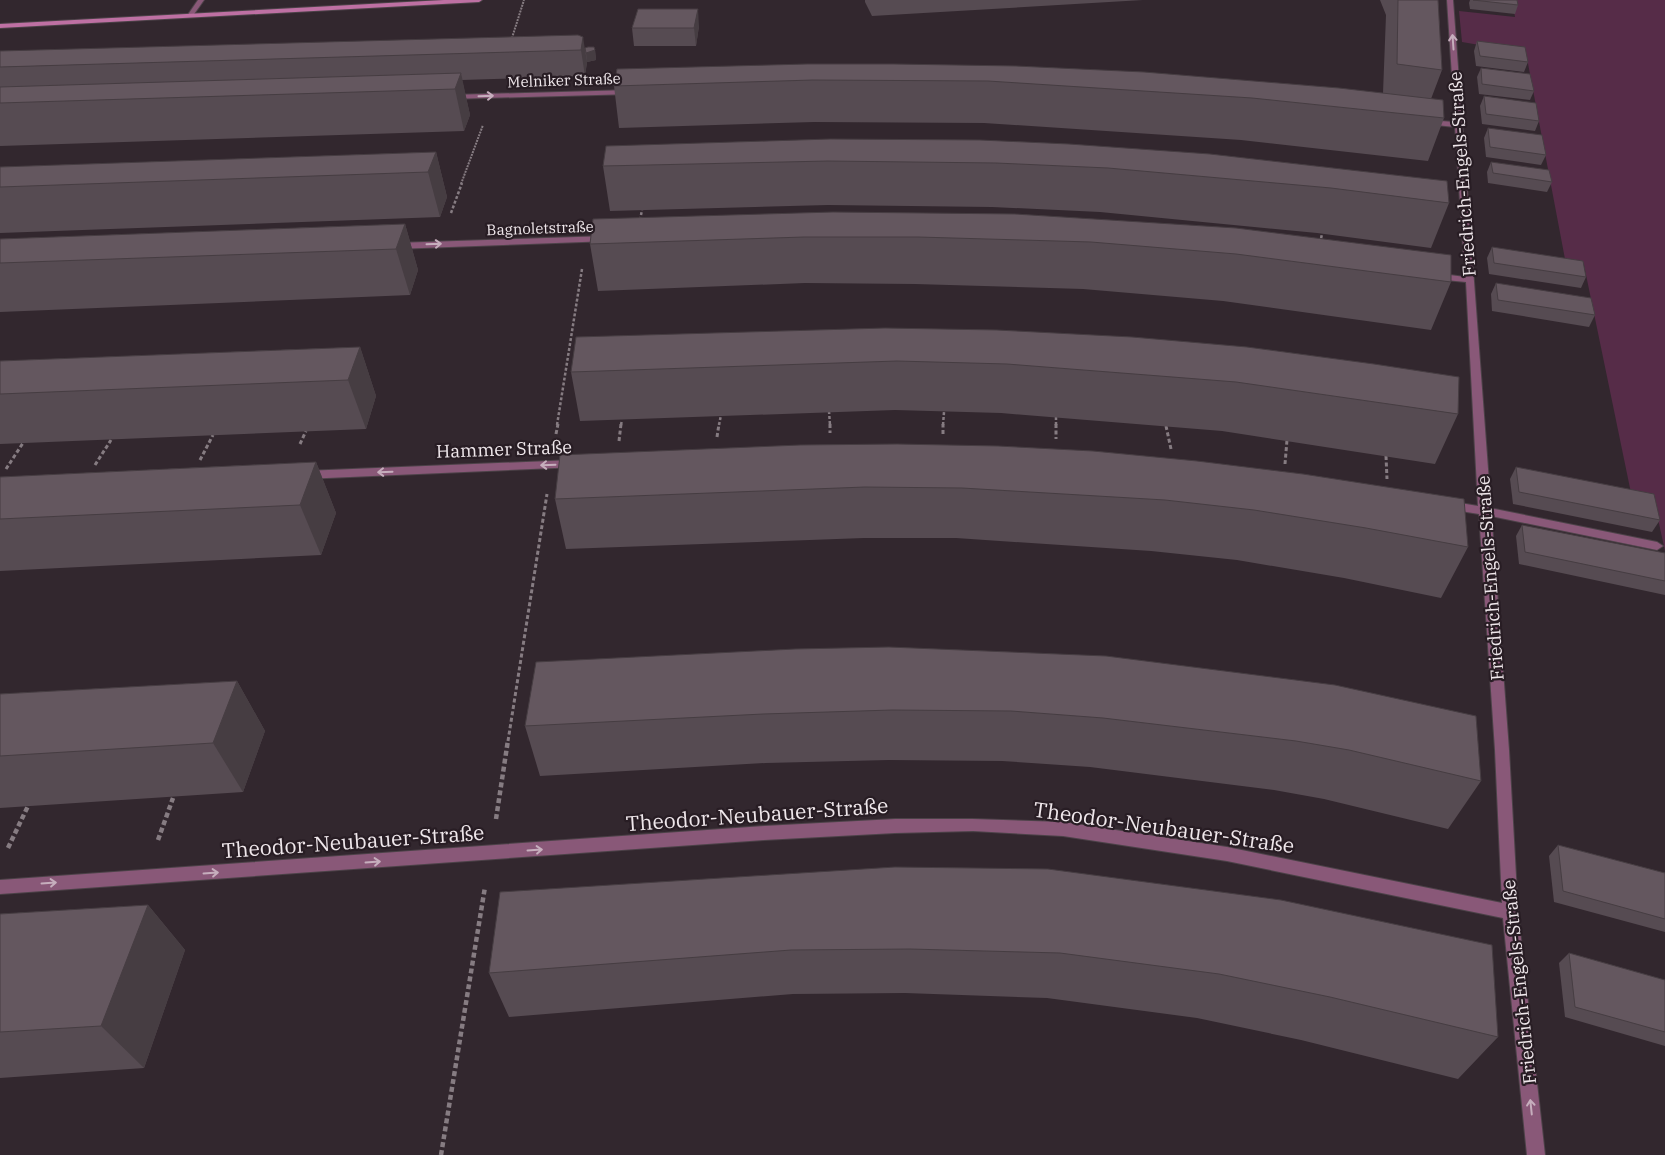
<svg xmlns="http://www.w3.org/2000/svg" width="1665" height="1155" font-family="'IBM Plex Serif',serif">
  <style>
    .green { fill: #562c48 }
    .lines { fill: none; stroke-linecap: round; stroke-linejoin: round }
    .service-casing { stroke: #4c4248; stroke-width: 2 }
    .minor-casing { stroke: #4c4248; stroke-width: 2 }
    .secondary-casing { stroke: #4c4248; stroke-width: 2 }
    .path-far3 { stroke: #867c82; stroke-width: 2; stroke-dasharray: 2 1; stroke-linecap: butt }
    .path-far2 { stroke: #867c82; stroke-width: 2.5; stroke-dasharray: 3 2; stroke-linecap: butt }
    .path-far1 { stroke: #867c82; stroke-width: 3; stroke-dasharray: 4 2.5; stroke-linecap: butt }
    .path { stroke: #867c82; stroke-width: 4.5; stroke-dasharray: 5 3; stroke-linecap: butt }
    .service { fill: #895878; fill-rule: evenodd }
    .minor { fill: #895878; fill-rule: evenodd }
    .secondary { fill: #be70a3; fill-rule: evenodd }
    .wall { fill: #564b52 }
    .shaded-wall { fill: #463d42 }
    .building { fill: #64575f; stroke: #463d42 }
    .oneway { stroke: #c6aebd }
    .labels { text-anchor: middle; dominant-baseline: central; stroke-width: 4.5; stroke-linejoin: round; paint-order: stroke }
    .far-street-label { font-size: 15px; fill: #efe7eb; stroke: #281d24 }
    .street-label { font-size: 18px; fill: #efe7eb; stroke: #281d24 }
    .near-street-label { font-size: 21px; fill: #efe7eb; stroke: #281d24 }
  </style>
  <rect width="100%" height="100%" fill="#32272e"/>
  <polygon class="green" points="1512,0 1665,0 1665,551 1653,496 1631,493 1584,265 1565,259 1526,53 1462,42 1459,11 1515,17"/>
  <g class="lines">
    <defs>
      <g id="service">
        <polygon points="198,0 204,0 192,17 188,17 187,16"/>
        <polygon points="1485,507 1657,542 1663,546 1657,550 1481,514 1479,511 1481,508"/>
      </g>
      <g id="minor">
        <polygon points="1447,0 1453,0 1509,750 1518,912 1545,1155 1527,1155 1503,918 1227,861 1063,836 973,831 895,833 764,840 0,894 0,880 764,826 895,819 973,819 1063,822 1227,847 1502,903 1495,750 1479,514 1448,509 1442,505 1448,501 1478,506 1466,282 1435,279 1430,276 1435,273 1465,277 1455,127 1426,124 1422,122 1426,120 1455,122"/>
        <polygon points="630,90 633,90 633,94 450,99 446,97 450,95"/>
        <polygon points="607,236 611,239 610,241 395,249 391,246 395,243"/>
        <polygon points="574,460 580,464 578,467 304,479 298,475 304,471"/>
      </g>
      <polygon id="secondary" points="444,0 482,0 479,2 0,28 0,24"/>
    </defs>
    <use href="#service" class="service-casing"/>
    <use href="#minor" class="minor-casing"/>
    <use href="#secondary" class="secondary-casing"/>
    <g class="path-far3">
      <polyline points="511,41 524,0"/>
      <polyline points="461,184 483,125"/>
    </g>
    <g class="path-far2">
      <polyline points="451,213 462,183"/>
      <polyline points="640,220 642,210"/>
      <polyline points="1320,243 1322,234"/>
      <polyline points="829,411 830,425"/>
      <polyline points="1056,417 1056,425"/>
      <polyline points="557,425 582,269"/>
      <polyline points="621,425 622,420"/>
      <polyline points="719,425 721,415"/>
      <polyline points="943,425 944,412"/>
    </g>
    <g class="path-far1">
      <polyline points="830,424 830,433"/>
      <polyline points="1056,424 1056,439"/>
      <polyline points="1166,426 1171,449"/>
      <polyline points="556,434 558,424"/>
      <polyline points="943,434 943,424"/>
      <polyline points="717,437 719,424"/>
      <polyline points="619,441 621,424"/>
      <polyline points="300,444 306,431"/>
      <polyline points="1386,456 1387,479"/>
      <polyline points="200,460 213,435"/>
      <polyline points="1285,464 1287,440"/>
      <polyline points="95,465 111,440"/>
      <polyline points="6,469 23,443"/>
      <polyline points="508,741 547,494"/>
    </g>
    <g class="path">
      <polyline points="496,819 508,740"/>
      <polyline points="158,840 173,798"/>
      <polyline points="8,848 28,806"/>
      <polyline points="441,1155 485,887"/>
    </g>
    <use href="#service" class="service"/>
    <use href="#minor" class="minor"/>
    <use href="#secondary" class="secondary"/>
  </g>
  <g class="wall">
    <polygon points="865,0 1143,0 872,16 865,2"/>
    <polygon points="1380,0 1438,0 1442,70 1431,99 1444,118 1428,161 1241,140 984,123 814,122 619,128 614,86 617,69 1383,93 1386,15"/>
    <polygon points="1470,0 1517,0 1518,5 1515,14 1470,9 1469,3"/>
    <polygon points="699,26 696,46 634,46 632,28"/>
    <polygon points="1477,41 1528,62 1524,72 1476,66 1474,51"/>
    <polygon points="585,48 595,50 596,60 587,62 585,76 462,80 470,115 464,131 0,146 0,67"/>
    <polygon points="1481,68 1534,91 1530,100 1479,94 1477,77"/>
    <polygon points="1484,96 1539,121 1535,131 1482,124 1480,106"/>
    <polygon points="1488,128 1546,155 1541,165 1486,157 1484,138"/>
    <polygon points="980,140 1449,203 1431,248 1317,233 1100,212 992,207 828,205 610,211 603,166"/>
    <polygon points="436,152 447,197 440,217 0,233 0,167"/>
    <polygon points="1491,162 1552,182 1547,192 1488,183 1487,172"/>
    <polygon points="1015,214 1451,282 1431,330 1223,301 1083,289 915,284 805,283 598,291 590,244"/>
    <polygon points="405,224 418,270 410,295 0,312 0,239"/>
    <polygon points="1492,247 1586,277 1581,288 1489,274 1487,258"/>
    <polygon points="1496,283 1595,315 1589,327 1492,311 1491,294"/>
    <polygon points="885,328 1458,414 1435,464 1222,431 1001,413 895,410 580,421 571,372"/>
    <polygon points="360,347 376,396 366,429 0,444 0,361"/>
    <polygon points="998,446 1468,547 1441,598 1344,578 1237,560 1151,551 956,538 864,538 566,549 555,499"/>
    <polygon points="316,462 336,513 321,555 0,571 0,477"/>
    <polygon points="1516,467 1660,520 1652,532 1513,504 1510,479"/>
    <polygon points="1522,525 1665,581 1665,595 1519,564 1516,536"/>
    <polygon points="1106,656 1481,781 1448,829 1324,799 1274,790 1090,767 1002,761 889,760 766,763 540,776 525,726"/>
    <polygon points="237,681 265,731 243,792 0,808 0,694"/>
    <polygon points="1558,845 1665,873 1665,932 1554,902 1549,856"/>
    <polygon points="895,867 1498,1037 1458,1079 1301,1040 1197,1018 1047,998 905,993 793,994 509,1017 489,973"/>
    <polygon points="148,905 185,950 144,1068 0,1078 0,914"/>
    <polygon points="1569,953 1665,980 1665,1046 1565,1017 1559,963"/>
  </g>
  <g class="shaded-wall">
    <polygon points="698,9 699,26 696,46 694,28"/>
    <polygon points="583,37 587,62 585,76 581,50"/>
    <polygon points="595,50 596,60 587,62 586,53"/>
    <polygon points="461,73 470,115 464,131 455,89"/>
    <polygon points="436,152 447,197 440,217 428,172"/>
    <polygon points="405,224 418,270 410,295 396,249"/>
    <polygon points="360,347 376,396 366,429 348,380"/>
    <polygon points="316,462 336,513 321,555 300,505"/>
    <polygon points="237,681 265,731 243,792 213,743"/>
    <polygon points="148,905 185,950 144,1068 101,1026"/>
  </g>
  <g class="building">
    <polygon points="1398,0 1438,0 1442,70 1397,64"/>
    <polygon points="1473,0 1517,0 1518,5"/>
    <polygon points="638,9 698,9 694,28 632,28"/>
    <polygon points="578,35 583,37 581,50 0,67 0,51"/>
    <polygon points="1477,41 1525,47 1528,62 1480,56"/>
    <polygon points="588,47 594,47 595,50 586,53 585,48"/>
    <polygon points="807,64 894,64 1016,66 1144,72 1339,88 1443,100 1444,118 1252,98 988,81 813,80 614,86 617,69"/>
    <polygon points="1481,68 1530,74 1534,91 1482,84"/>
    <polygon points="461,73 455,89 0,103 0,87"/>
    <polygon points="1484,96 1536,103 1539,121 1486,114"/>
    <polygon points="1488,128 1542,135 1546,155 1490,147"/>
    <polygon points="830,139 980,140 1069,144 1210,154 1447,181 1449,203 1331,188 1108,168 996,163 828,161 603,166 606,146"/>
    <polygon points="436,152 428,172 0,187 0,167"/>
    <polygon points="1491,162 1549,170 1552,182 1493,173"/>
    <polygon points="833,212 1015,214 1236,228 1451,255 1451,282 1236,254 1091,242 918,237 804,237 590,244 593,219"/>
    <polygon points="405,224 396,249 0,263 0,239"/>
    <polygon points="1492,247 1583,261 1586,277 1494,263"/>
    <polygon points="1496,283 1591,298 1595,315 1498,300"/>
    <polygon points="885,328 997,330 1132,337 1247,347 1374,364 1459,377 1458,414 1236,382 1007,364 897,361 571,372 576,337"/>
    <polygon points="360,347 348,380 0,394 0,361"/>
    <polygon points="897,444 998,446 1093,451 1197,461 1303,474 1464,499 1468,547 1366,528 1254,510 1165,500 962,488 865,487 555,499 560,455 800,445"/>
    <polygon points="316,462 300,505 0,519 0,477"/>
    <polygon points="1516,467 1654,494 1660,520 1519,492"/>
    <polygon points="1522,525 1665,553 1665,581 1525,552"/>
    <polygon points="889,647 1106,656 1335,685 1476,716 1481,781 1349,750 1296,741 1103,718 1011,711 892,710 763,714 525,726 536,662 795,649"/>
    <polygon points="237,681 213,743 0,756 0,694"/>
    <polygon points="1558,845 1665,873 1665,919 1563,891"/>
    <polygon points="895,867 1048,869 1281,900 1492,945 1498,1037 1330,997 1219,974 1060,953 910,949 791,950 489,973 500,892"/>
    <polygon points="148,905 101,1026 0,1032 0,914"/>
    <polygon points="1569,953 1665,980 1665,1032 1575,1007"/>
  </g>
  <defs><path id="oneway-shaft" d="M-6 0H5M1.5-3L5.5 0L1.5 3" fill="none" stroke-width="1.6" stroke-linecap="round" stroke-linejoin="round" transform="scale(1.25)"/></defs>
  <g class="oneway">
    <use href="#oneway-shaft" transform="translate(1453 42) rotate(-94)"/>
    <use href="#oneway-shaft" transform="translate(486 96) rotate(-2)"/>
    <use href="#oneway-shaft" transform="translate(434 244) rotate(-2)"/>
    <use href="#oneway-shaft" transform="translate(548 465) rotate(178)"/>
    <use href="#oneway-shaft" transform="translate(385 472) rotate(178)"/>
    <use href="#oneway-shaft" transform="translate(535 850) rotate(-4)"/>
    <use href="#oneway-shaft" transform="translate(373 862) rotate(-4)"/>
    <use href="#oneway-shaft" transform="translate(211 873) rotate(-4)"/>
    <use href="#oneway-shaft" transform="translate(49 883) rotate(-4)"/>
    <use href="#oneway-shaft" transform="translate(1531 1107) rotate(-96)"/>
  </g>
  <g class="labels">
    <g class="far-street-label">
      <text transform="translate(564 80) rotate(-2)">Melniker Straße</text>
      <text transform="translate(540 228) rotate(-2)">Bagnoletstraße</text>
    </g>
    <g class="street-label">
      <text transform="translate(1462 174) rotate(-94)">Friedrich-Engels-Straße</text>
      <text transform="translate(504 449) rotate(-2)">Hammer Straße</text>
      <text transform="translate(1490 578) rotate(-94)">Friedrich-Engels-Straße</text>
      <text transform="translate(1519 982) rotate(-96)">Friedrich-Engels-Straße</text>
    </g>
    <g class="near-street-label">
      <text transform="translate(757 814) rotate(-4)">Theodor-Neubauer-Straße</text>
      <text transform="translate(1164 827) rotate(8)">Theodor-Neubauer-Straße</text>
      <text transform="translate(353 841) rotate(-4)">Theodor-Neubauer-Straße</text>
    </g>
  </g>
</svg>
